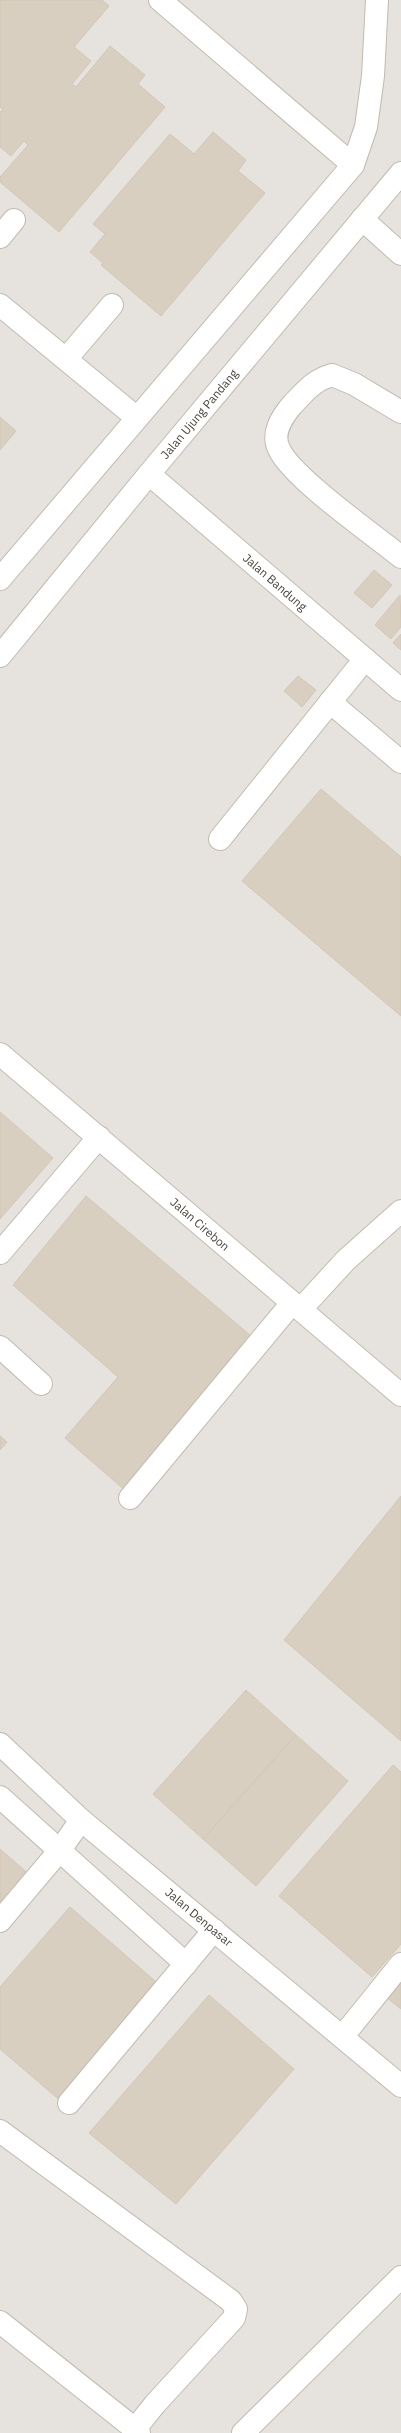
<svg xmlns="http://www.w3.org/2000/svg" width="401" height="2433" font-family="'IBM Plex Sans',sans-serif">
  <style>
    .industrial { fill: #e6e2dd }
    .building { fill: #d8cfc1; stroke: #d3c7b4 }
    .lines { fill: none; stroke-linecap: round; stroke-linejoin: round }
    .minor-casing { stroke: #c2bbae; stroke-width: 24 }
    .minor { stroke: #fff; stroke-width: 22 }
    .labels { text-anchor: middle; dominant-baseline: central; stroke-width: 3; stroke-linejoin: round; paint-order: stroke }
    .street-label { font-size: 12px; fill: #4b4439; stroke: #fff }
  </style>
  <rect width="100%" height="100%" fill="#f6f3ec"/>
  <rect class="industrial" x="0" y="0" width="401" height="2433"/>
  <g class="building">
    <polygon points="0,0 102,0 109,6 74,47 91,61 72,84 76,87 110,46 145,75 138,84 165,107 59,232 0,182 0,177 28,145 24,141 11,156 0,147 0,112 3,109 0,107"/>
    <polygon points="213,132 246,160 238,171 265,193 161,316 101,265 103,263 90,252 105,234 93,224 170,134 194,154"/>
    <polygon points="0,417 16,431 0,450"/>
    <polygon points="374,570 392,585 372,608 354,593"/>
    <polygon points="400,595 401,627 391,639 375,625"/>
    <polygon points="401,634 401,650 393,643"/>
    <polygon points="298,676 316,690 302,707 284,691"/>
    <polygon points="321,789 401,857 401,1016 242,881"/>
    <polygon points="0,1112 53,1158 0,1219"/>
    <polygon points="86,1196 257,1341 127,1492 65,1438 118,1377 13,1285"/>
    <polygon points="0,1436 7,1442 0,1450"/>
    <polygon points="401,1496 401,1741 284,1640"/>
    <polygon points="246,1690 296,1735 203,1839 153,1794"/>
    <polygon points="296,1735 348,1781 256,1886 203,1839"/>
    <polygon points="393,1765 401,1772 401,1944 372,1977 279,1896"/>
    <polygon points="0,1849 32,1877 0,1915"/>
    <polygon points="70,1907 162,1987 62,2102 0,2049 0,1987"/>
    <polygon points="401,1979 401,2009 386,1997"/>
    <polygon points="209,1995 294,2069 176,2204 89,2133"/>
  </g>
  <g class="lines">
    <defs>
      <g id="minor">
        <polyline points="160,0 353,165"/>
        <polyline points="362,219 401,254"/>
        <polyline points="0,237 14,220"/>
        <polyline points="0,305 137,418"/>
        <polyline points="66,359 112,305"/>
        <path d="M401,412L354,384L332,375C312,381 306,391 292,405C282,417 271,433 279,449C292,478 373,534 401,557"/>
        <polyline points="149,474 401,690"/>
        <polyline points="0,579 353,165 366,127 373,76 377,0"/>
        <polyline points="0,656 149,474 401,173"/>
        <polyline points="330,702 401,762"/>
        <polyline points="220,839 365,659"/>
        <polyline points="0,1054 401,1395"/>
        <polyline points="0,1253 99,1137"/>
        <polyline points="301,1309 346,1260 401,1211"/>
        <polyline points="0,1347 41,1384"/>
        <polyline points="130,1498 292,1303"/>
        <polyline points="0,1744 81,1820 401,2086"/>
        <polyline points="0,1797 186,1964"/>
        <polyline points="0,1921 60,1850 81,1820"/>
        <polyline points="343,2036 401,1964"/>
        <polyline points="69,2103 214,1930"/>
        <polyline points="0,2131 231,2301 236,2309 234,2318 155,2404 135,2429 139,2433"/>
        <polyline points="0,2322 135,2429"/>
        <polyline points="243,2433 401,2277"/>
      </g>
    </defs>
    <use href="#minor" class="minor-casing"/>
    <use href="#minor" class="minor"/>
  </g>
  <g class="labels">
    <g class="street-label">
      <text transform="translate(199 414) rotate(-50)">Jalan Ujung Pandang</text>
      <text transform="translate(275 582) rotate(41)">Jalan Bandung</text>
      <text transform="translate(200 1224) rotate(41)">Jalan Cirebon</text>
      <text transform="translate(199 1917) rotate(40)">Jalan Denpasar</text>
    </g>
  </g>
</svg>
